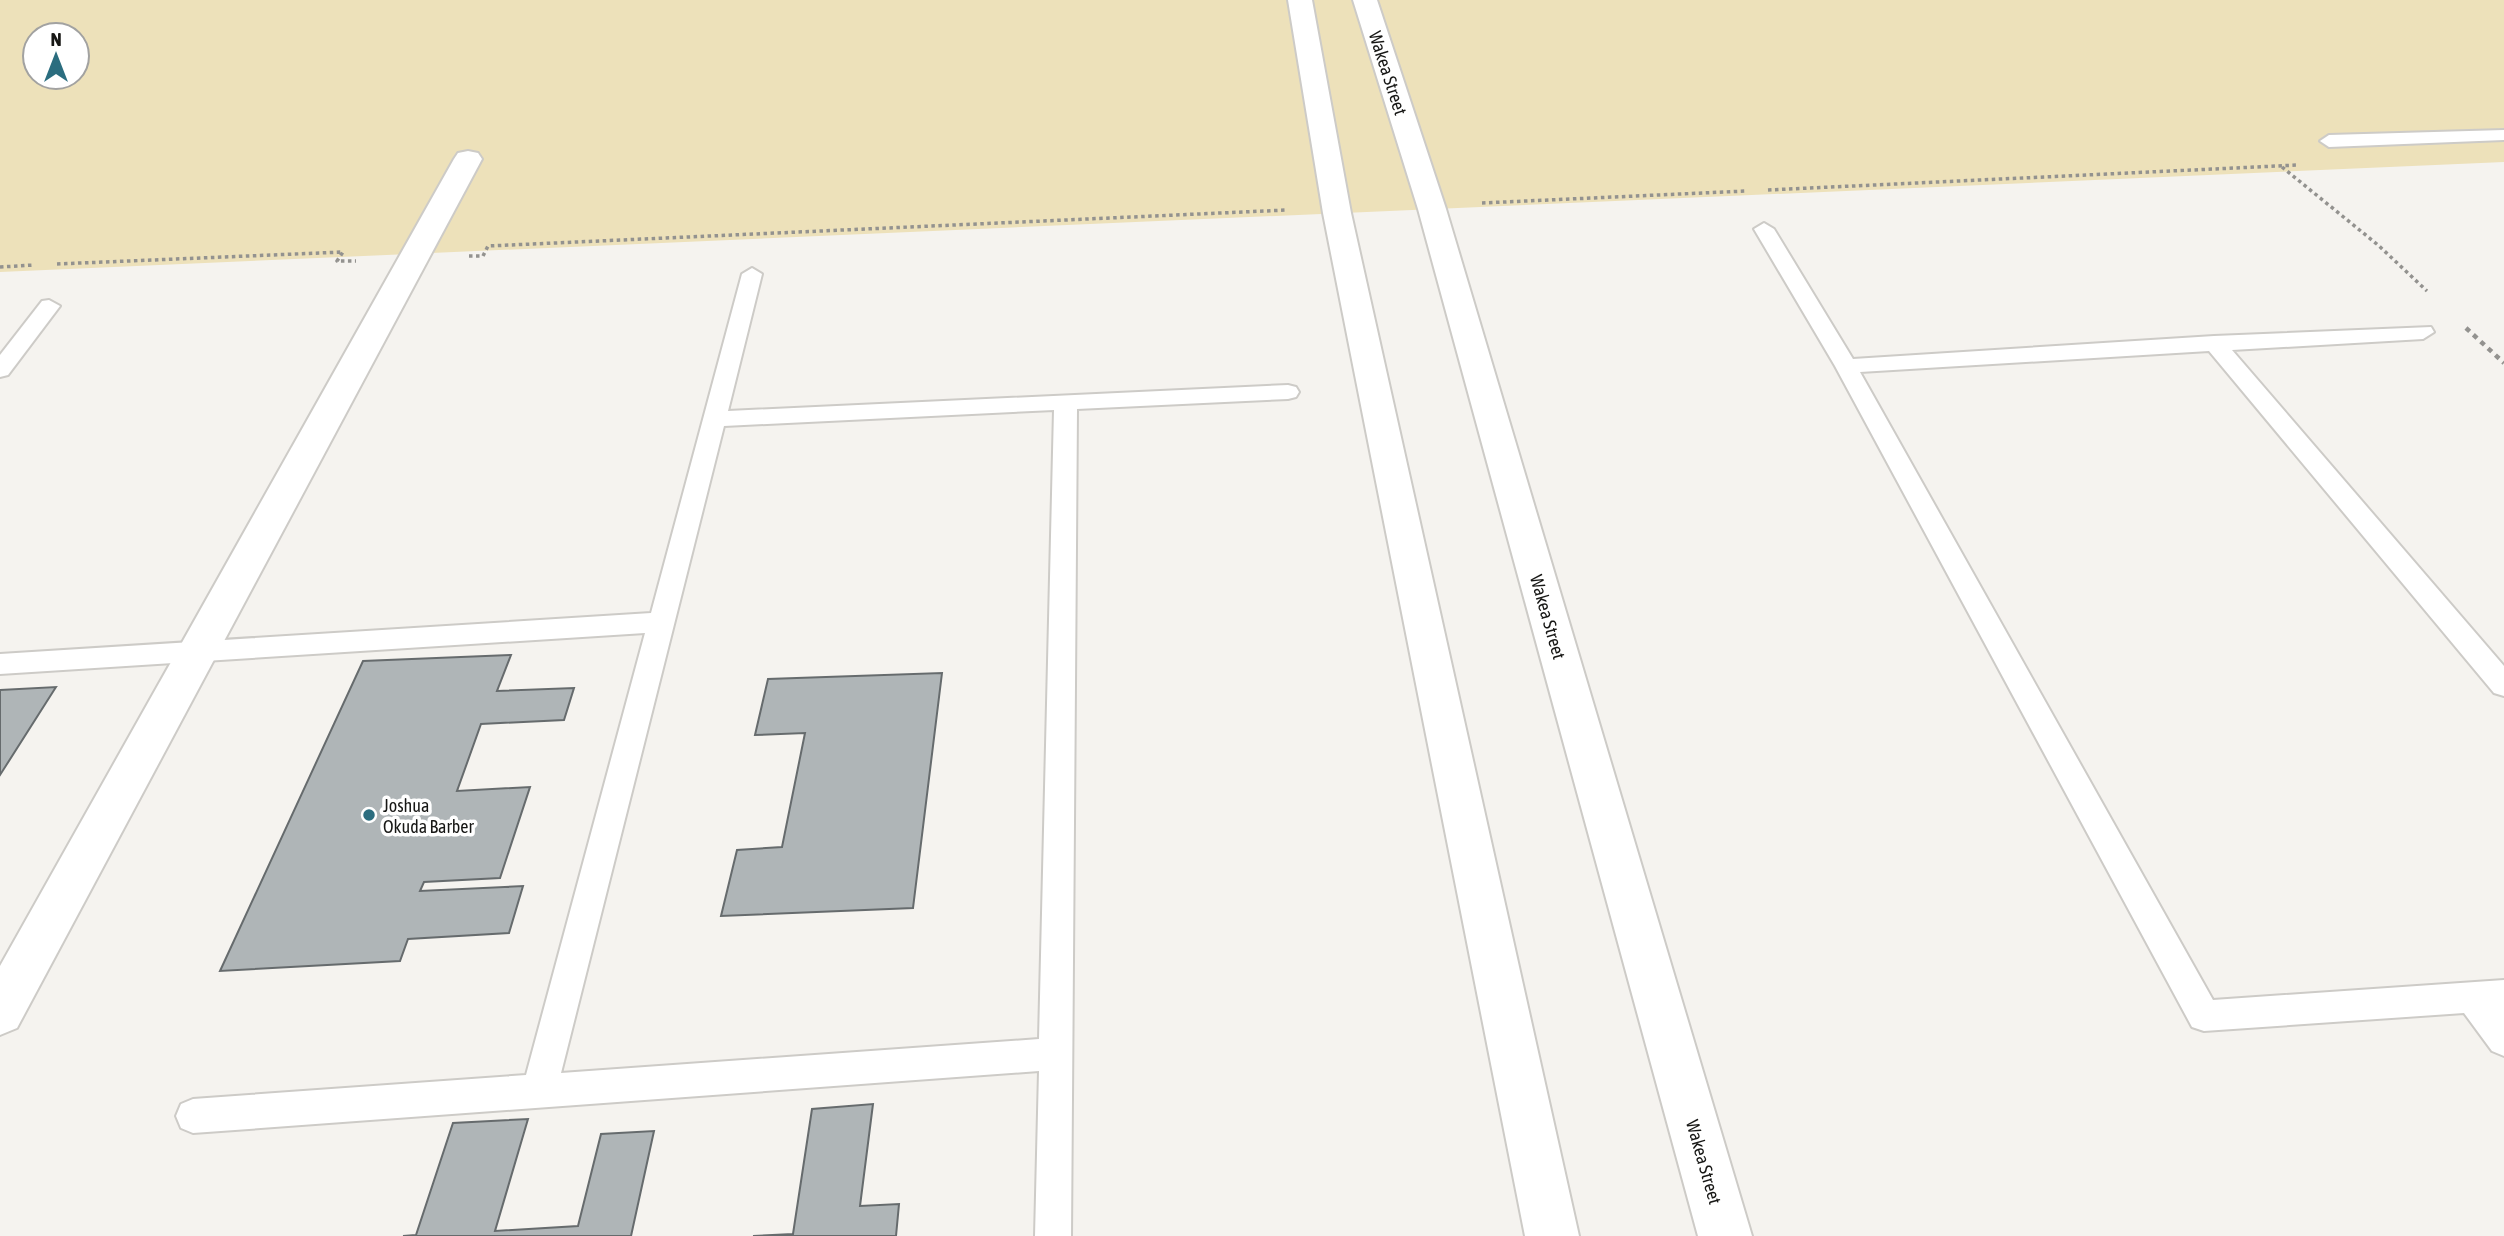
<svg xmlns="http://www.w3.org/2000/svg" width="2504" height="1236" font-family="'Asap Condensed',sans-serif">
  <style>
    .green { fill: #ede1ba; fill-rule: evenodd }
    .building { fill: #afb5b7; stroke: #666b6d; stroke-width: 2 }
    .lines { fill: none; stroke-linecap: round; stroke-linejoin: round }
    .service-casing { stroke: #cdcbc7; stroke-width: 4 }
    .minor-casing { stroke: #cdcbc7; stroke-width: 4 }
    .tertiary-casing { stroke: #cdcbc7; stroke-width: 4 }
    .path-far1 { stroke: #93928f; stroke-width: 3.5; stroke-dasharray: 3.5 3.5; stroke-linecap: butt }
    .path { stroke: #93928f; stroke-width: 4.5; stroke-dasharray: 5 5; stroke-linecap: butt }
    .service { fill: #fff; fill-rule: evenodd }
    .minor { fill: #fff; fill-rule: evenodd }
    .tertiary { fill: #fff; fill-rule: evenodd }
    .poi-dot { fill: #2b6d7f; stroke: #fff; stroke-width: 2.5 }
    .labels { text-anchor: middle; dominant-baseline: central; stroke-width: 7; stroke-linejoin: round; paint-order: stroke }
    .street-label { font-size: 18px; fill: #171715; stroke: #fff }
    .poi-label { font-size: 18px; fill: #171715; stroke: #fff; text-anchor: start }
  </style>
  <rect width="100%" height="100%" fill="#f5f3ef"/>
  <path class="green" d="M0,0H2504V162L0,272ZM35,35H77V77H35Z"/>
  <g class="building">
    <polygon points="511,655 497,691 574,688 564,720 481,724 457,791 530,787 500,878 424,882 420,891 523,886 509,933 408,939 400,961 220,971 363,661"/>
    <polygon points="942,673 913,908 721,916 737,850 782,847 805,733 755,735 768,679"/>
    <polygon points="56,687 0,775 0,690"/>
    <polygon points="873,1104 860,1206 899,1204 896,1236 753,1236 793,1234 812,1109"/>
    <polygon points="528,1119 495,1231 578,1226 601,1134 654,1131 631,1236 403,1236 416,1235 453,1123"/>
  </g>
  <g class="lines">
    <defs>
      <g id="service">
        <polygon points="2504,130 2504,140 2329,147 2320,141 2329,135"/>
        <polygon points="1764,223 1774,229 1853,359 2214,336 2431,327 2434,332 2423,339 2232,350 2504,666 2504,696 2494,693 2209,351 1860,372 2213,1000 2504,980 2504,1056 2492,1051 2464,1013 2204,1031 2192,1027 1835,366 1754,229"/>
        <path d="M752,268L762,274L728,411L1288,385L1296,387L1299,392L1296,397L1288,399L1077,409L1071,1236H1035L1039,1071L193,1133L181,1128L176,1116L181,1104L193,1099L526,1075L645,633L0,674V654L651,613L742,274ZM1054,410L1039,1039L561,1073L724,426Z"/>
        <polygon points="49,300 60,306 8,375 0,377 0,355 42,301"/>
      </g>
      <polygon id="minor" points="468,151 478,153 482,159 17,1028 0,1035 0,966 454,159 458,153"/>
      <g id="tertiary">
        <polygon points="1288,0 1312,0 1351,213 1579,1236 1525,1236 1323,213"/>
        <polygon points="1353,0 1377,0 1446,209 1752,1236 1698,1236 1418,209"/>
      </g>
    </defs>
    <use href="#service" class="service-casing"/>
    <use href="#minor" class="minor-casing"/>
    <use href="#tertiary" class="tertiary-casing"/>
    <g class="path-far1">
      <polyline points="2282,167 2378,245 2427,291"/>
      <polyline points="1768,190 2298,165"/>
      <polyline points="1482,203 1746,191"/>
      <polyline points="469,256 483,256 488,246 1287,210"/>
      <polyline points="57,264 343,252 337,261 356,261"/>
      <polyline points="0,267 34,265"/>
    </g>
    <polyline class="path" points="2466,328 2504,363"/>
    <use href="#service" class="service"/>
    <use href="#minor" class="minor"/>
    <use href="#tertiary" class="tertiary"/>
  </g>
  <circle class="poi-dot" cx="369" cy="815" r="7"/>
  <g class="labels">
    <g class="street-label">
      <text transform="translate(1388 73) rotate(72)">Wakea Street</text>
      <text transform="translate(1548 617) rotate(74)">Wakea Street</text>
      <text transform="translate(1704 1162) rotate(74)">Wakea Street</text>
    </g>
    <g class="poi-label">
      <text x="383" y="805">Joshua<tspan x="383" dy="21">Okuda Barber</tspan></text>
    </g>
  </g>
  <g transform="translate(56 56)"><circle r="33" fill="#ffffff" stroke="#a2a2a1" stroke-width="2"/>
  <path d="M0-5L12 26L0 18L-12 26Z" fill="#2b6d7f"/>
  <text y="-10" font-size="19" font-weight="bold" text-anchor="middle" fill="#171715">N</text>
  </g>
</svg>
